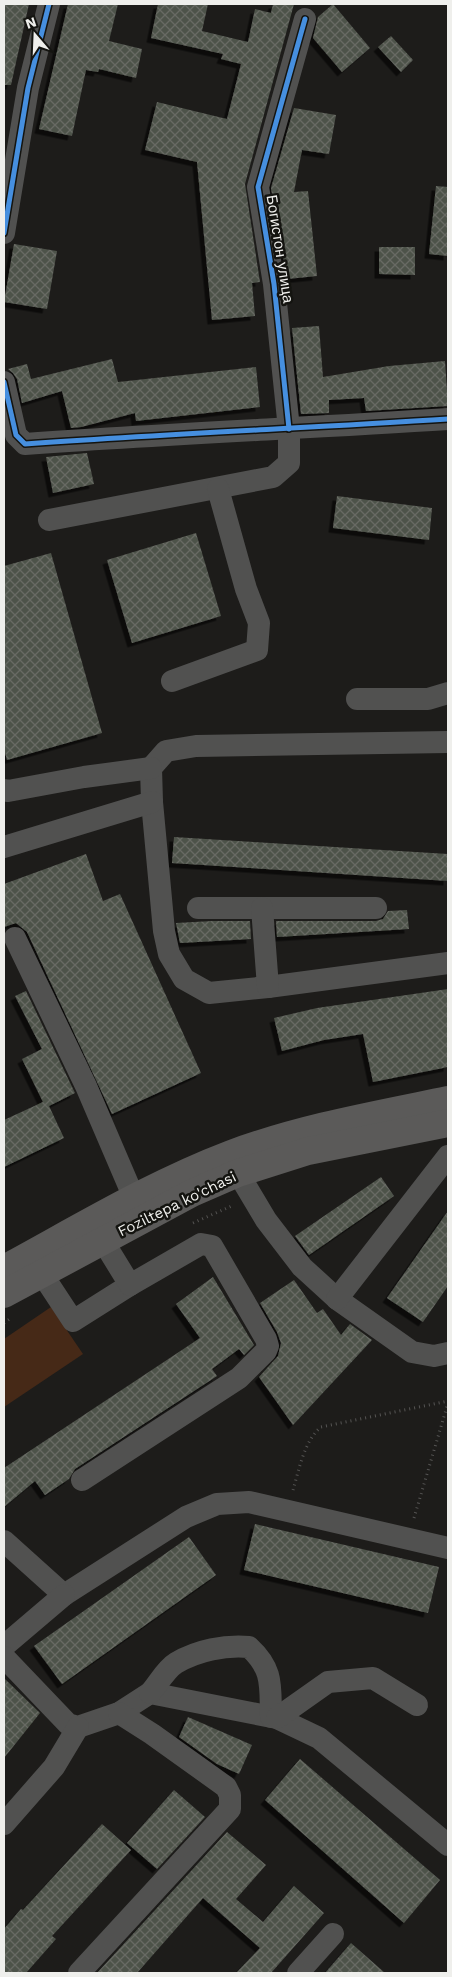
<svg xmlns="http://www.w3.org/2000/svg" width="452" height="1977" font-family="'Work Sans',sans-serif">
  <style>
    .pitch { fill: #462917 }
    .building { fill: url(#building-cross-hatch); filter: url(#shadow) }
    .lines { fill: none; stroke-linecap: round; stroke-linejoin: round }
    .path { stroke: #555453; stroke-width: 3; stroke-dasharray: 1 4; stroke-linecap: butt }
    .minor { stroke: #515150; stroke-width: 22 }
    .major { stroke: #5b5a59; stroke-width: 28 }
    .cycleway-casing { stroke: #141410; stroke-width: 8 }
    .cycleway { stroke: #468fdf; stroke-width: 5 }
    .labels { text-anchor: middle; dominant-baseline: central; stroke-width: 5; stroke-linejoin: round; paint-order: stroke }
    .street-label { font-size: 15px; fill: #efefec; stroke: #141410 }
  </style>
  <defs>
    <pattern id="building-cross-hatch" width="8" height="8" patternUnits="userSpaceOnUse" patternTransform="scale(1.25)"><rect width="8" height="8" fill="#4e524a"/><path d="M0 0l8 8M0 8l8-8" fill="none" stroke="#686b64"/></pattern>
    <filter id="shadow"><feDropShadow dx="-4.5" dy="4.5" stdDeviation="0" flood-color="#0009"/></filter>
  </defs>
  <rect width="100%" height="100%" fill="#1d1c1a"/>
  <polygon class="pitch" points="51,1307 83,1354 4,1407 4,1339"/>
  <g class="building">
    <polygon points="4,4 29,4 11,85 4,85"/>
    <polygon points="68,4 118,4 109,41 142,49 136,78 99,69 98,72 86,70 72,136 39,129"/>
    <polygon points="158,4 208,4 202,31 248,42 255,9 271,13 273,4 294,4 245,184 260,282 252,283 255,316 212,320 197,162 145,150 157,102 227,119 241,64 221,59 223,54 151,38"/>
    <polygon points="333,4 370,48 342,72 313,38 318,17"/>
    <polygon points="391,36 413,60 401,72 378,47"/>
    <polygon points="294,108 336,115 329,154 302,150 294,192 308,191 317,276 287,279 271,188"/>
    <polygon points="436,186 448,187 448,256 429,254"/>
    <polygon points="14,244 57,251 47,309 4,302"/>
    <polygon points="379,247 415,247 415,275 379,274"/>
    <polygon points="319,326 323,377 389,366 445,361 448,406 366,411 364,398 329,400 329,413 301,414 292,328"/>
    <polygon points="112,359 118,382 256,367 260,407 136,421 135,413 81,427 71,428 62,391 22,403 17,379 13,373 8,369 27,364 31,379"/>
    <polygon points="87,453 94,484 53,493 46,457"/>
    <polygon points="337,496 432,508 429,540 333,528"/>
    <polygon points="196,533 221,616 132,643 107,560"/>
    <polygon points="51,553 102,733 7,760 4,749 4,566"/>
    <polygon points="174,837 448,854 448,881 172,863"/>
    <polygon points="86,854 103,901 120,894 201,1073 112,1114 27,932 16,923 4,927 4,884"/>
    <polygon points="407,910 409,929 277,937 276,921 376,921 383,919 388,911"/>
    <polygon points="212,921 250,921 251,939 180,943 176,923"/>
    <polygon points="448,989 448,1067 373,1082 363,1034 324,1040 282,1051 274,1018 317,1008"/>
    <polygon points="26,991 75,1093 49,1106 64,1138 4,1167 4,1120 43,1102 22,1059 42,1049 15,996"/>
    <polygon points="381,1177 394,1196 309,1255 295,1236"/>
    <polygon points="448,1211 448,1286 423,1322 387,1298"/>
    <polygon points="213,1277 254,1345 244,1355 239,1349 212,1369 217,1376 75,1469 69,1479 45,1495 35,1481 4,1507 4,1468 200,1338 176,1304"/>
    <polygon points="294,1280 317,1313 323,1309 341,1335 350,1324 372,1340 293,1425 259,1377 278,1356 281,1343 277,1332 260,1303"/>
    <polygon points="255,1524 439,1567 428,1613 244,1570"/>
    <polygon points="189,1537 216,1575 62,1684 34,1646"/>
    <polygon points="4,1678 40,1713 4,1758"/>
    <polygon points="188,1717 252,1745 239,1774 217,1764 179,1737"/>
    <polygon points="300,1759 440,1880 404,1923 265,1800"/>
    <polygon points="174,1790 205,1817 157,1869 127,1843"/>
    <polygon points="102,1824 131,1850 52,1936 56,1939 26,1973 4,1973 4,1929 21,1909 23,1910"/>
    <polygon points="227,1832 266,1865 236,1899 263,1922 294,1886 324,1913 271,1973 236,1973 260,1948 203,1898 137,1973 97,1973"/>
    <polygon points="351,1943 385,1973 325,1973"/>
  </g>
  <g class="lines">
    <g class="path">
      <polyline points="193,1223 234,1205"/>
      <polyline points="4,1323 11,1318"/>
      <path d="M293,1490C299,1470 304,1441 321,1427L448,1401"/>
      <polyline points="414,1518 448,1403"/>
    </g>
    <g class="minor">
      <polyline points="4,233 28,88 49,4"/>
      <path d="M4,382L16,435L25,444C166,434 307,428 448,419"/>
      <polyline points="49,520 273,477 289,463 289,429 274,284 258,187 305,19"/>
      <polyline points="172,681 257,650 259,623 246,589 218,489"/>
      <polyline points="357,699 428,699 448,693"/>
      <polyline points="448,742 196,746 166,751 151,768 152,802 164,931 169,954 184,979 209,993 268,987 448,963"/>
      <polyline points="4,790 8,791 84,777 151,768"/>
      <polyline points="4,847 152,802"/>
      <polyline points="198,908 376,908"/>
      <polyline points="262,908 268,987"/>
      <polyline points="15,938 86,1086 134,1198"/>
      <polyline points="238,1173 266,1220 302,1267 337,1299 412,1352 434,1356 448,1353"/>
      <polyline points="42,1274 73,1321 130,1285"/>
      <polyline points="337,1299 448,1156"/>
      <polyline points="82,1480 239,1378 266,1351 268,1346 266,1339 212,1246 201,1244 130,1285 103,1241"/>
      <polyline points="4,1541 64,1595 186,1517 217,1504 249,1502 448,1548"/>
      <polyline points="4,1646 64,1595"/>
      <polyline points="4,1657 68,1724 78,1727 119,1713 150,1693 277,1718 319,1738 448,1845"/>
      <path d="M150,1693C158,1684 166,1669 176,1663C198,1650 225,1645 249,1647C274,1670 270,1686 271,1717"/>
      <polyline points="277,1718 328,1682 373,1678 417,1705"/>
      <polyline points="4,1824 54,1767 78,1727"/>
      <polyline points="79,1973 230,1809 230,1795 226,1787 152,1734 119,1713"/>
      <polyline points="298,1973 333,1934"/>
    </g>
    <g class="major">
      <path d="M4,1269C78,1229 152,1184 231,1154C301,1128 375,1115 448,1100"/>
      <polyline points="4,1294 192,1193 238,1173 308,1151 448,1123"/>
    </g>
    <defs>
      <g id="cycleway">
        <polyline points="4,233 28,88 49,4"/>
        <path d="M4,382L16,435L25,444C166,434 307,428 448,419"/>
        <polyline points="289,429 274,284 258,187 305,19"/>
      </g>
    </defs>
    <use href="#cycleway" class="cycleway-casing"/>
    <use href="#cycleway" class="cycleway"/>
  </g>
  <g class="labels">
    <g class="street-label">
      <text transform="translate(280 249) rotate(81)">Богистон улица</text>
      <text transform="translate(177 1204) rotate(-26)">Foziltepa ko'chasi</text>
    </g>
  </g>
  <rect width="452" height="1977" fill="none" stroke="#efefec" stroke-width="10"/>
  <g transform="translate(35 35) rotate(341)" stroke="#141410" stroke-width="4" paint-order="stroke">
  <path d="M0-4L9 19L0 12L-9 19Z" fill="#efefec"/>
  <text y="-8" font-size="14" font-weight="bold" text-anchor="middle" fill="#efefec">N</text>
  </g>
</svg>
